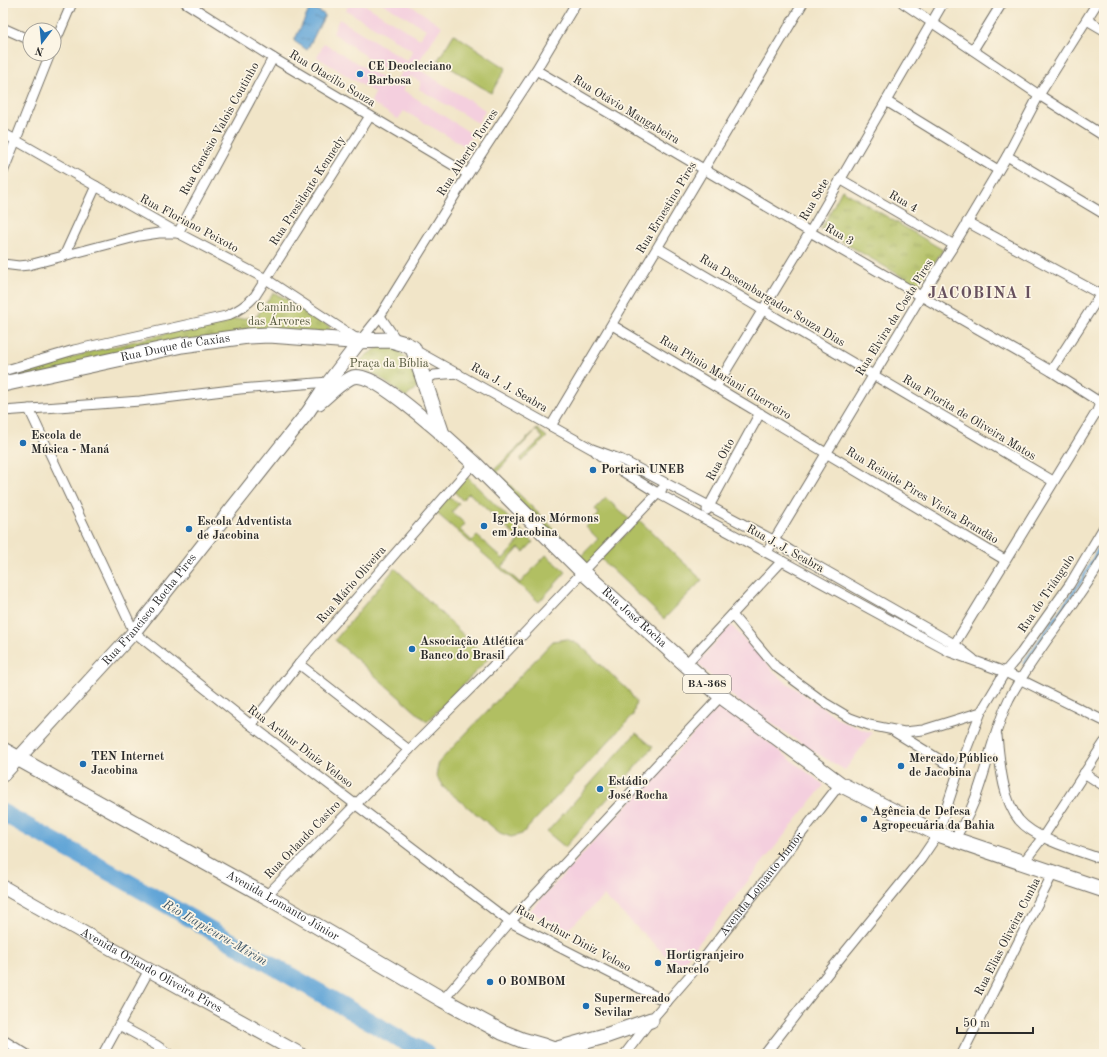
<svg xmlns="http://www.w3.org/2000/svg" width="1107" height="1057" font-family="'Old Standard TT',serif">
  <style>
    .built { fill: #f4cfde }
    .green { fill: #b1bf62; stroke: #6e7546 }
    .park { fill: url(#park-tufts); stroke: #6e7546 }
    .water { fill: url(#water-ripples); stroke: #466881 }
    .lines { fill: none; stroke-linecap: round; stroke-linejoin: round }
    .stream { stroke: #62a5d7; stroke-width: 3 }
    .river { stroke: #62a5d7; stroke-width: 18 }
    .street-casing { stroke: #706c62; stroke-width: 11 }
    .secondary-casing { stroke: #706c62; stroke-width: 15 }
    .primary-casing { stroke: #706c62; stroke-width: 17 }
    .street { stroke: #fff; stroke-width: 9 }
    .secondary { stroke: #fff; stroke-width: 13 }
    .primary { stroke: #fff; stroke-width: 15 }
    .poi-dot { fill: #1f6fb2; stroke: #fcf5e5; stroke-width: 1.5 }
    .labels { text-anchor: middle; dominant-baseline: central; stroke-width: 3.5; stroke-linejoin: round; paint-order: stroke }
    .shield { fill: #fcf5e5; stroke: #6a6863; stroke-width: 1 }
    .shield-label { font-size: 11px; font-weight: bold; fill: #2b2b2b }
    .poi-label { font-size: 12px; font-weight: bold; fill: #2b2b2b; stroke: #fcf5e5; text-anchor: start }
    .street-label { font-size: 12px; fill: #2b2b2b; stroke: #fcf5e5 }
    .park-label { font-size: 12px; fill: #53573c; stroke: #fcf5e5 }
    .water-label { font-size: 13px; font-style: italic; fill: #3e5667; stroke: #fcf5e5 }
    .district-label { font-size: 16px; font-weight: bold; letter-spacing: 1px; fill: #67515e; stroke: #fcf5e5 }
  </style>
  <defs>
    <pattern id="park-tufts" width="24" height="20" patternUnits="userSpaceOnUse"><rect width="24" height="20" fill="#b1bf62"/><path d="M3 7l-1-3M5 7V3M7 7l1-3M15 17l-1-3M17 17v-4M19 17l1-3" fill="none" stroke="#909b51"/></pattern>
    <pattern id="water-ripples" width="26" height="14" patternUnits="userSpaceOnUse"><rect width="26" height="14" fill="#62a5d7"/><path d="M2 4q2-2 4 0t4 0M15 11q2-2 4 0t4 0" fill="none" stroke="#5187af"/></pattern>
  </defs>
  <rect width="100%" height="100%" fill="#fcf5e5"/>
  <filter id="ink" filterUnits="userSpaceOnUse"><feTurbulence type="fractalNoise" baseFrequency=".025" numOctaves="2"/><feDisplacementMap in="SourceGraphic" scale="8" xChannelSelector="R" yChannelSelector="G"/><feConvolveMatrix kernelMatrix="1 2 1 2 8 2 1 2 1" color-interpolation-filters="sRGB"/></filter>
  <filter id="wash" filterUnits="userSpaceOnUse"><feTurbulence type="fractalNoise" baseFrequency=".012" numOctaves="4" result="noise"/><feDisplacementMap in="SourceGraphic" scale="16" xChannelSelector="R" yChannelSelector="G"/><feGaussianBlur stdDeviation="0.9" result="paint"/><feColorMatrix in="noise" values="0 0 0 0 0 0 0 0 0 0 0 0 0 0 0 0 0 1.4 0 .05"/><feComposite in="paint" operator="in"/></filter>
  <g filter="url(#wash)">
    <rect width="100%" height="100%" fill="#f1e5c8"/>
    <g class="built">
      <polygon points="350,3 362,3 420,39 426,29 382,3 407,3 442,26 415,67 485,110 478,123 419,89 421,82 410,76 403,90 472,134 465,146 404,111 398,119 371,102 375,93 317,57 324,43 393,85 402,72 394,66 389,72 333,33 339,19 407,61 413,51 346,10"/>
      <polygon points="731,625 779,677 843,722 872,733 845,770 813,751 737,700 697,663"/>
      <polygon points="720,705 824,785 679,968 604,896 565,932 530,911"/>
    </g>
    <g class="green">
      <polygon points="454,34 506,68 491,93 438,60"/>
      <polygon points="537,429 547,437 521,462 521,458 543,438 536,430 497,472 581,556 598,539 586,527 599,514 595,509 606,498 632,522 587,568 493,476 495,469"/>
      <polygon points="464,474 533,542 524,552 519,548 502,567 520,583 546,555 566,572 539,602 433,510 446,495 459,504 452,512 465,524 460,530 472,541 477,536 503,559 520,540 469,493 462,500 452,489"/>
      <polygon points="639,520 702,580 664,619 601,559"/>
      <polygon points="395,568 488,659 427,722 335,640"/>
      <polygon points="567,639 581,646 628,690 636,702 633,715 522,834 511,837 500,833 443,787 436,775 439,762 553,641"/>
      <polygon points="636,733 653,747 565,847 547,832"/>
    </g>
    <g class="park">
      <polygon points="842,190 943,250 918,286 821,229"/>
      <polygon points="273,293 283,297 329,326 334,337 263,331 3,382 3,374 216,321 256,317"/>
      <polygon points="381,346 396,348 405,357 419,386 406,397 379,377 362,369 352,369 365,356"/>
    </g>
    <polygon class="water" points="311,6 325,15 307,50 294,41"/>
    <g class="lines">
      <polyline class="stream" points="1024,663 1082,580 1104,539"/>
      <polyline class="river" points="3,813 131,884 426,1054"/>
    </g>
  </g>
  <g filter="url(#ink)">
    <g class="lines">
      <defs>
        <g id="street">
          <polyline points="186,3 273,58 468,174"/>
          <polyline points="903,3 1039,95 1104,136"/>
          <polyline points="1087,20 1104,30"/>
          <polyline points="3,28 30,40"/>
          <polyline points="54,45 72,3"/>
          <polyline points="973,50 1002,3"/>
          <polyline points="536,70 810,232 1051,371 1101,403"/>
          <polyline points="886,101 998,170"/>
          <polyline points="3,133 178,233 266,279 360,341 380,316 468,174 536,70 576,3"/>
          <polyline points="1007,156 1104,214"/>
          <polyline points="3,172 50,54"/>
          <polyline points="840,179 954,245"/>
          <polyline points="967,222 1100,294"/>
          <polyline points="178,233 273,58"/>
          <polyline points="658,248 1053,481"/>
          <polyline points="64,256 96,186"/>
          <polyline points="3,264 19,266 29,265 139,236 159,233 177,233"/>
          <polyline points="380,316 397,341"/>
          <polyline points="612,325 1005,560"/>
          <polyline points="413,349 592,449 622,460 775,541 791,551 954,644 973,659"/>
          <path d="M3,371L74,350L226,316C238,311 246,306 255,296L370,116"/>
          <polyline points="1051,371 1104,289"/>
          <polyline points="424,381 434,375 458,373"/>
          <polyline points="716,387 810,232 943,3"/>
          <polyline points="29,409 134,632 251,725 510,922 667,1002"/>
          <polyline points="3,411 140,401 240,389 329,382"/>
          <polyline points="551,426 803,3"/>
          <polyline points="596,452 609,463 659,494 892,621 950,652 1005,672 1104,721"/>
          <polyline points="707,510 760,413"/>
          <polyline points="767,552 921,296 954,245 1007,156 1039,95 1097,3"/>
          <polyline points="732,615 775,666 825,703 850,718 869,725 904,732 923,730 981,712"/>
          <polyline points="951,650 1097,411 1104,393"/>
          <polyline points="299,664 409,750"/>
          <polyline points="685,665 782,561"/>
          <polyline points="251,725 299,664 474,463"/>
          <polyline points="895,732 958,771"/>
          <path d="M997,736C1000,762 1002,799 1019,820C1036,840 1079,851 1104,860"/>
          <polyline points="1084,773 1104,786"/>
          <path d="M953,840C984,799 987,745 1009,699C1020,678 1034,659 1047,640C1067,613 1087,586 1104,557"/>
          <polyline points="1023,863 1043,837 1104,743"/>
          <polyline points="266,896 409,750 495,664 662,489"/>
          <polyline points="443,1000 510,922 721,696"/>
          <polyline points="119,1025 156,1045 169,1054"/>
          <polyline points="3,1040 26,1054"/>
          <polyline points="103,1054 149,970"/>
          <path id="s1" d="M625,1054L651,1020L698,966L840,784"/>
          <polyline points="765,1054 832,968 921,859 938,834 962,760 981,712 1005,672 1021,653 1070,584 1104,527"/>
          <polyline points="962,1054 1053,873"/>
        </g>
        <g id="secondary">
          <path d="M319,403C328,396 342,381 353,377C372,371 426,421 442,434"/>
          <path id="s2" d="M3,775L134,632L308,412L324,388L360,341"/>
          <path id="s3" d="M3,887L149,970L300,1054"/>
        </g>
        <g id="primary">
          <path id="s4" d="M3,384L182,345L248,336L269,335L351,341L391,340L405,344L413,348L442,434L474,463L583,572L721,696L840,784L938,834L1104,890"/>
          <path id="s5" d="M3,750L266,896L443,1000L502,1032L522,1040L543,1046L565,1054"/>
          <polyline points="554,1050 608,1035 651,1020"/>
        </g>
      </defs>
      <use href="#street" class="street-casing"/>
      <use href="#secondary" class="secondary-casing"/>
      <use href="#primary" class="primary-casing"/>
      <use href="#street" class="street"/>
      <use href="#secondary" class="secondary"/>
      <use href="#primary" class="primary"/>
    </g>
  </g>
  <g class="poi-dot">
    <circle cx="360" cy="74" r="4"/>
    <circle cx="23" cy="443" r="4"/>
    <circle cx="593" cy="470" r="4"/>
    <circle cx="484" cy="526" r="4"/>
    <circle cx="189" cy="529" r="4"/>
    <circle cx="412" cy="649" r="4"/>
    <circle cx="83" cy="764" r="4"/>
    <circle cx="901" cy="766" r="4"/>
    <circle cx="600" cy="789" r="4"/>
    <circle cx="864" cy="819" r="4"/>
    <circle cx="658" cy="963" r="4"/>
    <circle cx="490" cy="982" r="4"/>
    <circle cx="586" cy="1006" r="4"/>
  </g>
  <g class="labels">
    <rect class="shield" x="683" y="675" width="48" height="18" rx="3"/>
    <g class="shield-label">
      <text x="707" y="684">BA-368</text>
    </g>
    <g class="poi-label">
      <text x="368" y="67">CE Deocleciano<tspan x="368" dy="14">Barbosa</tspan></text>
      <text x="31" y="436">Escola de<tspan x="31" dy="14">Música - Maná</tspan></text>
      <text x="601" y="470">Portaria UNEB</text>
      <text x="492" y="519">Igreja dos Mórmons<tspan x="492" dy="14">em Jacobina</tspan></text>
      <text x="197" y="522">Escola Adventista<tspan x="197" dy="14">de Jacobina</tspan></text>
      <text x="420" y="642">Associação Atlética<tspan x="420" dy="14">Banco do Brasil</tspan></text>
      <text x="91" y="757">TEN Internet<tspan x="91" dy="14">Jacobina</tspan></text>
      <text x="909" y="759">Mercado Público<tspan x="909" dy="14">de Jacobina</tspan></text>
      <text x="608" y="782">Estádio<tspan x="608" dy="14">José Rocha</tspan></text>
      <text x="872" y="812">Agência de Defesa<tspan x="872" dy="14">Agropecuária da Bahia</tspan></text>
      <text x="666" y="956">Hortigranjeiro<tspan x="666" dy="14">Marcelo</tspan></text>
      <text x="498" y="982">O BOMBOM</text>
      <text x="594" y="999">Supermercado<tspan x="594" dy="14">Sevilar</tspan></text>
    </g>
    <g class="street-label">
      <text transform="translate(332 79) rotate(31)">Rua Otacilio Souza</text>
      <text transform="translate(626 110) rotate(31)">Rua Otávio Mangabeira</text>
      <text transform="translate(220 129) rotate(-61)">Rua Genésio Valois Coutinho</text>
      <text transform="translate(468 153) rotate(-57)">Rua Alberto Torres</text>
      <text transform="translate(308 191) rotate(-57)">Rua Presidente Kennedy</text>
      <text transform="translate(815 200) rotate(-60)">Rua Sete</text>
      <text transform="translate(903 202) rotate(30)">Rua 4</text>
      <text transform="translate(667 208) rotate(-59)">Rua Ernestino Pires</text>
      <text transform="translate(189 224) rotate(28)">Rua Floriano Peixoto</text>
      <text transform="translate(839 235) rotate(30)">Rua 3</text>
      <text transform="translate(772 301) rotate(31)">Rua Desembargador Souza Dias</text>
      <text transform="translate(895 318) rotate(-58)">Rua Elvira da Costa Pires</text>
      <text stroke="none"><textPath href="#s4" startOffset="176">Rua Duque de Caxias</textPath></text>
      <text transform="translate(725 378) rotate(31)">Rua Plinio Mariani Guerreiro</text>
      <text transform="translate(509 388) rotate(30)">Rua J. J. Seabra</text>
      <text transform="translate(969 418) rotate(31)">Rua Florita de Oliveira Matos</text>
      <text transform="translate(721 460) rotate(-62)">Rua Oito</text>
      <text transform="translate(922 496) rotate(31)">Rua Reinide Pires Vieira Brandão</text>
      <text transform="translate(785 549) rotate(29)">Rua J. J. Seabra</text>
      <text transform="translate(352 585) rotate(-49)">Rua Mário Oliveira</text>
      <text transform="translate(1047 594) rotate(-56)">Rua do Triângulo</text>
      <text stroke="none"><textPath href="#s2" startOffset="221">Rua Francisco Rocha Pires</textPath></text>
      <text stroke="none"><textPath href="#s4" startOffset="773">Rua José Rocha</textPath></text>
      <text transform="translate(300 747) rotate(37)">Rua Arthur Diniz Veloso</text>
      <text transform="translate(303 840) rotate(-46)">Rua Orlando Castro</text>
      <text stroke="none"><textPath href="#s1" startOffset="218">Avenida Lomanto Júnior</textPath></text>
      <text stroke="none"><textPath href="#s5" startOffset="320">Avenida Lomanto Júnior</textPath></text>
      <text transform="translate(1008 937) rotate(-63)">Rua Elias Oliveira Cunha</text>
      <text transform="translate(573 939) rotate(28)">Rua Arthur Diniz Veloso</text>
      <text stroke="none"><textPath href="#s3" startOffset="170">Avenida Orlando Oliveira Pires</textPath></text>
    </g>
    <g class="park-label">
      <text x="279" y="308">Caminho<tspan x="279" dy="14">das Árvores</tspan></text>
      <text x="389" y="364">Praça da Bíblia</text>
    </g>
    <g class="water-label">
      <text transform="translate(215 933) rotate(30)">Rio Itapicuru-Mirim</text>
    </g>
    <g class="district-label">
      <text x="980" y="294">JACOBINA I</text>
    </g>
  </g>
  <rect width="1107" height="1057" fill="none" stroke="#fcf5e5" stroke-width="16"/>
  <g transform="translate(42 42) rotate(196)"><circle r="19" fill="#fcf5e5" stroke="#a8a49b"/>
  <path d="M0-3L7 15L0 10L-7 15Z" fill="#1f6fb2"/>
  <text y="-6" font-size="11" font-weight="bold" text-anchor="middle" fill="#2b2b2b">N</text>
  </g>
  <path d="M957 1027v6h76v-6" fill="none" stroke="#2b2b2b" stroke-width="2"/>
  <text x="963" y="1027" font-size="12" fill="#2b2b2b" stroke="#fcf5e5" stroke-width="3" paint-order="stroke">50 m</text>
</svg>
